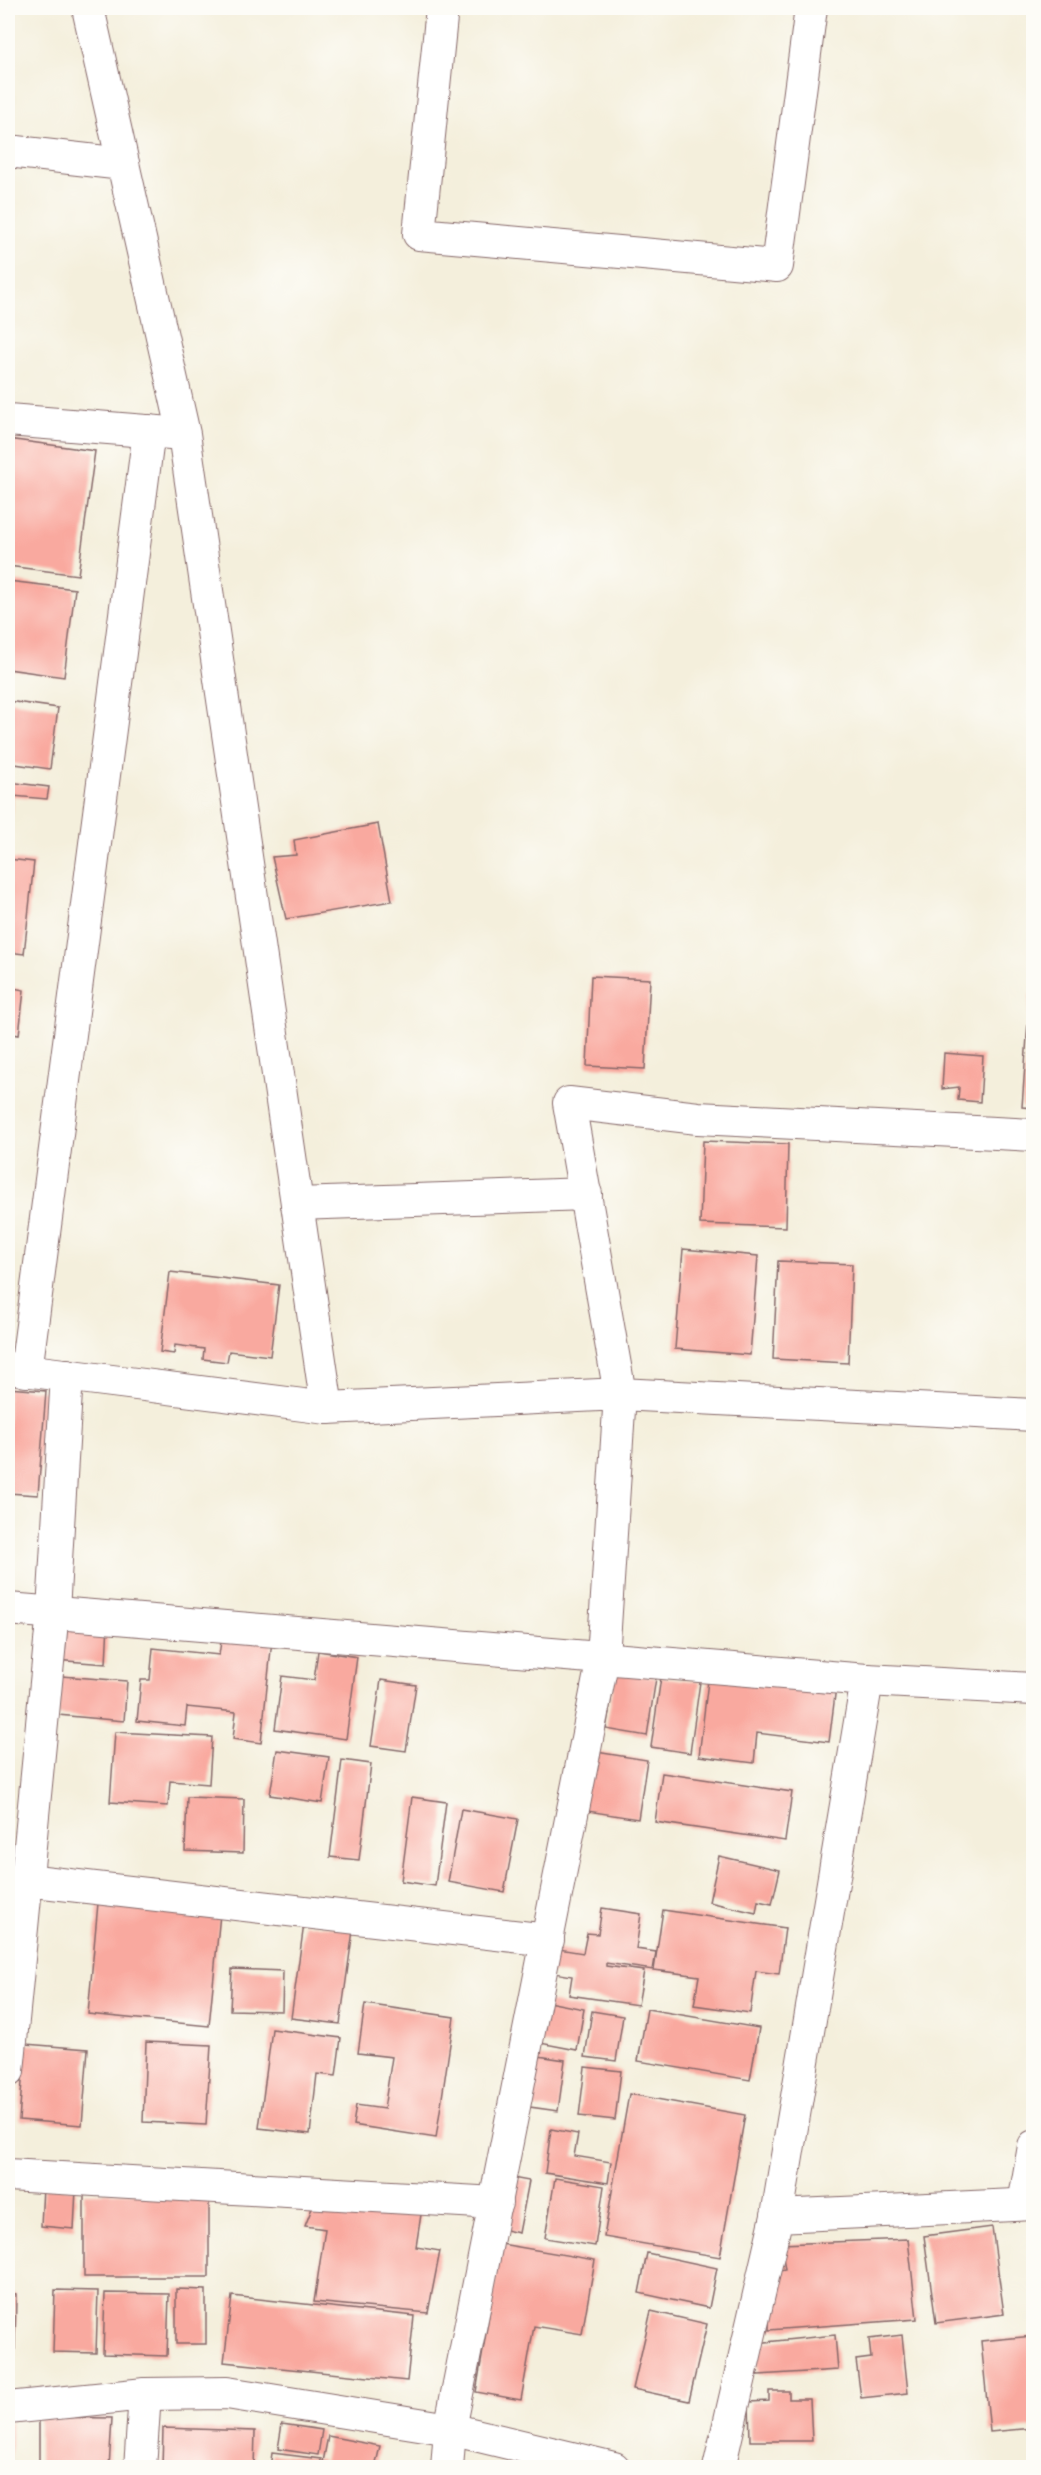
<svg xmlns="http://www.w3.org/2000/svg" width="1041" height="2475" font-family="Caveat,sans-serif">
  <style>
    .building { fill: #f9a99f }
    .lines { fill: none; stroke-linecap: round; stroke-linejoin: round }
    .street-casing { stroke: #866869; stroke-width: 34 }
    .street { stroke: #fff; stroke-width: 32 }
  </style>
  <rect width="100%" height="100%" fill="#fdfcf7"/>
  <filter id="ink" filterUnits="userSpaceOnUse"><feTurbulence type="fractalNoise" baseFrequency=".0167" numOctaves="2"/><feDisplacementMap in="SourceGraphic" scale="12" xChannelSelector="R" yChannelSelector="G"/><feConvolveMatrix kernelMatrix="1 2 1 2 8 2 1 2 1" color-interpolation-filters="sRGB"/></filter>
  <filter id="wash" filterUnits="userSpaceOnUse"><feTurbulence type="fractalNoise" baseFrequency=".008" numOctaves="4" result="noise"/><feDisplacementMap in="SourceGraphic" scale="24" xChannelSelector="R" yChannelSelector="G"/><feGaussianBlur stdDeviation="1.35" result="paint"/><feColorMatrix in="noise" values="0 0 0 0 0 0 0 0 0 0 0 0 0 0 0 0 0 1.4 0 .05"/><feComposite in="paint" operator="in"/></filter>
  <g filter="url(#wash)">
    <rect width="100%" height="100%" fill="#f4efdc"/>
    <g id="blocks">
      <g class="building">
        <polygon points="8,439 95,451 78,575 8,566"/>
        <polygon points="8,581 75,589 64,677 8,669"/>
        <polygon points="8,701 58,708 50,769 8,763"/>
        <polygon points="8,782 49,787 47,799 13,796 9,833"/>
        <polygon points="378,824 392,901 286,919 272,857 296,855 294,840"/>
        <polygon points="8,859 34,862 24,954 8,952"/>
        <polygon points="591,976 650,979 645,1069 587,1066"/>
        <polygon points="8,987 24,990 19,1035 8,1033"/>
        <polygon points="1030,994 1034,994 1034,1108 1022,1107"/>
        <polygon points="944,1053 983,1056 980,1102 958,1100 959,1087 942,1089"/>
        <polygon points="703,1141 788,1144 786,1227 700,1224"/>
        <polygon points="683,1249 758,1256 750,1355 675,1349"/>
        <polygon points="778,1261 852,1264 848,1363 773,1359"/>
        <polygon points="170,1272 279,1285 270,1356 229,1351 227,1362 203,1359 204,1349 175,1345 174,1354 160,1352"/>
        <polygon points="8,1388 46,1391 38,1495 8,1493"/>
        <polygon points="57,1619 108,1622 106,1664 54,1660"/>
        <polygon points="222,1635 272,1640 261,1743 233,1739 236,1712 187,1707 185,1726 137,1721 141,1680 150,1680 153,1648 219,1655"/>
        <polygon points="318,1651 357,1657 346,1739 275,1729 282,1676 314,1680"/>
        <polygon points="616,1672 656,1678 647,1736 606,1729"/>
        <polygon points="709,1672 836,1687 829,1742 757,1733 754,1763 699,1756"/>
        <polygon points="61,1676 127,1681 124,1721 58,1715"/>
        <polygon points="661,1677 700,1682 690,1753 651,1747"/>
        <polygon points="381,1680 416,1685 406,1751 371,1746"/>
        <polygon points="115,1732 212,1737 209,1784 170,1781 168,1806 110,1802"/>
        <polygon points="277,1750 329,1757 322,1803 270,1795"/>
        <polygon points="590,1751 647,1760 638,1819 581,1810"/>
        <polygon points="342,1760 371,1764 359,1860 330,1857"/>
        <polygon points="662,1773 792,1792 785,1841 655,1822"/>
        <polygon points="187,1797 244,1799 243,1853 185,1851"/>
        <polygon points="412,1797 446,1802 435,1886 401,1881"/>
        <polygon points="461,1809 518,1819 504,1892 448,1882"/>
        <polygon points="719,1856 780,1870 772,1904 758,1901 756,1913 709,1902"/>
        <polygon points="98,1903 220,1914 209,2026 88,2014"/>
        <polygon points="602,1908 641,1914 636,1949 656,1952 653,1970 606,1963 606,1966 644,1971 638,2005 569,1995 572,1976 549,1972 553,1948 583,1953 587,1933 598,1934"/>
        <polygon points="663,1910 785,1928 779,1974 756,1971 750,2013 694,2005 699,1976 654,1970"/>
        <polygon points="304,1924 353,1930 340,2024 291,2018"/>
        <polygon points="232,1969 283,1971 282,2011 230,2010"/>
        <polygon points="548,2002 584,2009 577,2050 540,2043"/>
        <polygon points="365,2004 454,2017 436,2138 353,2125 356,2105 384,2109 392,2057 358,2053"/>
        <polygon points="647,2009 759,2028 750,2080 638,2061"/>
        <polygon points="592,2011 623,2016 616,2061 585,2057"/>
        <polygon points="272,2029 341,2038 336,2076 317,2074 310,2134 259,2128"/>
        <polygon points="146,2042 211,2045 206,2125 143,2122"/>
        <polygon points="25,2044 88,2049 82,2125 19,2120"/>
        <polygon points="538,2056 565,2060 558,2111 530,2107"/>
        <polygon points="585,2067 621,2071 615,2120 579,2116"/>
        <polygon points="629,2094 745,2115 720,2257 604,2237"/>
        <polygon points="551,2129 578,2134 574,2156 611,2162 608,2183 545,2173"/>
        <polygon points="507,2177 529,2181 519,2233 497,2228"/>
        <polygon points="555,2178 604,2186 595,2246 545,2238"/>
        <polygon points="43,2187 76,2189 74,2229 41,2226"/>
        <polygon points="209,2192 209,2277 84,2277 84,2193"/>
        <polygon points="316,2198 422,2208 416,2247 440,2251 428,2313 314,2302 325,2229 305,2226"/>
        <rect x="8" y="2209" width="2" height="55"/>
        <polygon points="992,2227 1004,2314 936,2323 924,2236"/>
        <polygon points="908,2239 917,2319 769,2330 770,2273 785,2270 781,2244"/>
        <polygon points="501,2244 595,2260 582,2334 534,2326 521,2400 476,2392"/>
        <polygon points="647,2253 717,2268 709,2308 639,2293"/>
        <polygon points="176,2289 206,2290 206,2344 176,2344"/>
        <polygon points="55,2290 98,2291 96,2353 53,2352"/>
        <polygon points="8,2293 16,2294 15,2349 8,2349"/>
        <polygon points="105,2293 169,2294 167,2356 103,2354"/>
        <polygon points="232,2296 414,2316 407,2381 224,2362"/>
        <polygon points="651,2311 707,2324 689,2401 633,2389"/>
        <polygon points="835,2335 838,2370 758,2375 756,2343"/>
        <polygon points="902,2335 908,2393 861,2398 856,2360 871,2358 869,2339"/>
        <polygon points="1034,2336 1034,2428 990,2432 981,2341"/>
        <polygon points="769,2391 789,2391 789,2399 810,2399 812,2441 750,2441 749,2402 769,2401"/>
        <polygon points="39,2417 112,2418 109,2468 39,2468"/>
        <polygon points="8,2423 11,2423 10,2468 8,2468"/>
        <polygon points="282,2424 322,2430 318,2455 278,2449"/>
        <polygon points="163,2428 255,2431 254,2468 162,2468"/>
        <polygon points="328,2436 380,2446 375,2468 339,2468 339,2465 323,2462"/>
        <polygon points="272,2453 321,2459 320,2468 270,2468"/>
      </g>
    </g>
  </g>
  <g filter="url(#ink)">
    <use href="#blocks" fill-opacity="0" stroke="#866869" stroke-width="1.5"/>
    <g class="lines">
      <defs>
        <g id="street">
          <polyline points="442,8 419,234 777,266 811,8"/>
          <polyline points="8,151 123,164"/>
          <polyline points="8,420 171,433"/>
          <polyline points="1034,1135 698,1118 569,1103 620,1394 1034,1415"/>
          <polyline points="297,1204 586,1194"/>
          <polyline points="8,1368 327,1408 184,434 88,8"/>
          <polyline points="26,1371 149,431"/>
          <polyline points="327,1408 620,1394 603,1658 450,2429 447,2468"/>
          <polyline points="8,1609 867,1680 777,2216"/>
          <polyline points="867,1680 1034,1689"/>
          <polyline points="26,1880 548,1940"/>
          <polyline points="8,2071 53,1611 67,1375"/>
          <polyline points="8,2175 496,2203"/>
          <polyline points="1024,2204 1034,2146"/>
          <polyline points="8,2408 145,2394 227,2393 450,2429 614,2468"/>
          <polyline points="140,2468 145,2394"/>
          <polyline points="719,2468 777,2216 1034,2204"/>
        </g>
      </defs>
      <use href="#street" class="street-casing"/>
      <use href="#street" class="street"/>
    </g>
  </g>
  <rect width="1041" height="2475" fill="none" stroke="#fdfcf7" stroke-width="30"/>
</svg>
